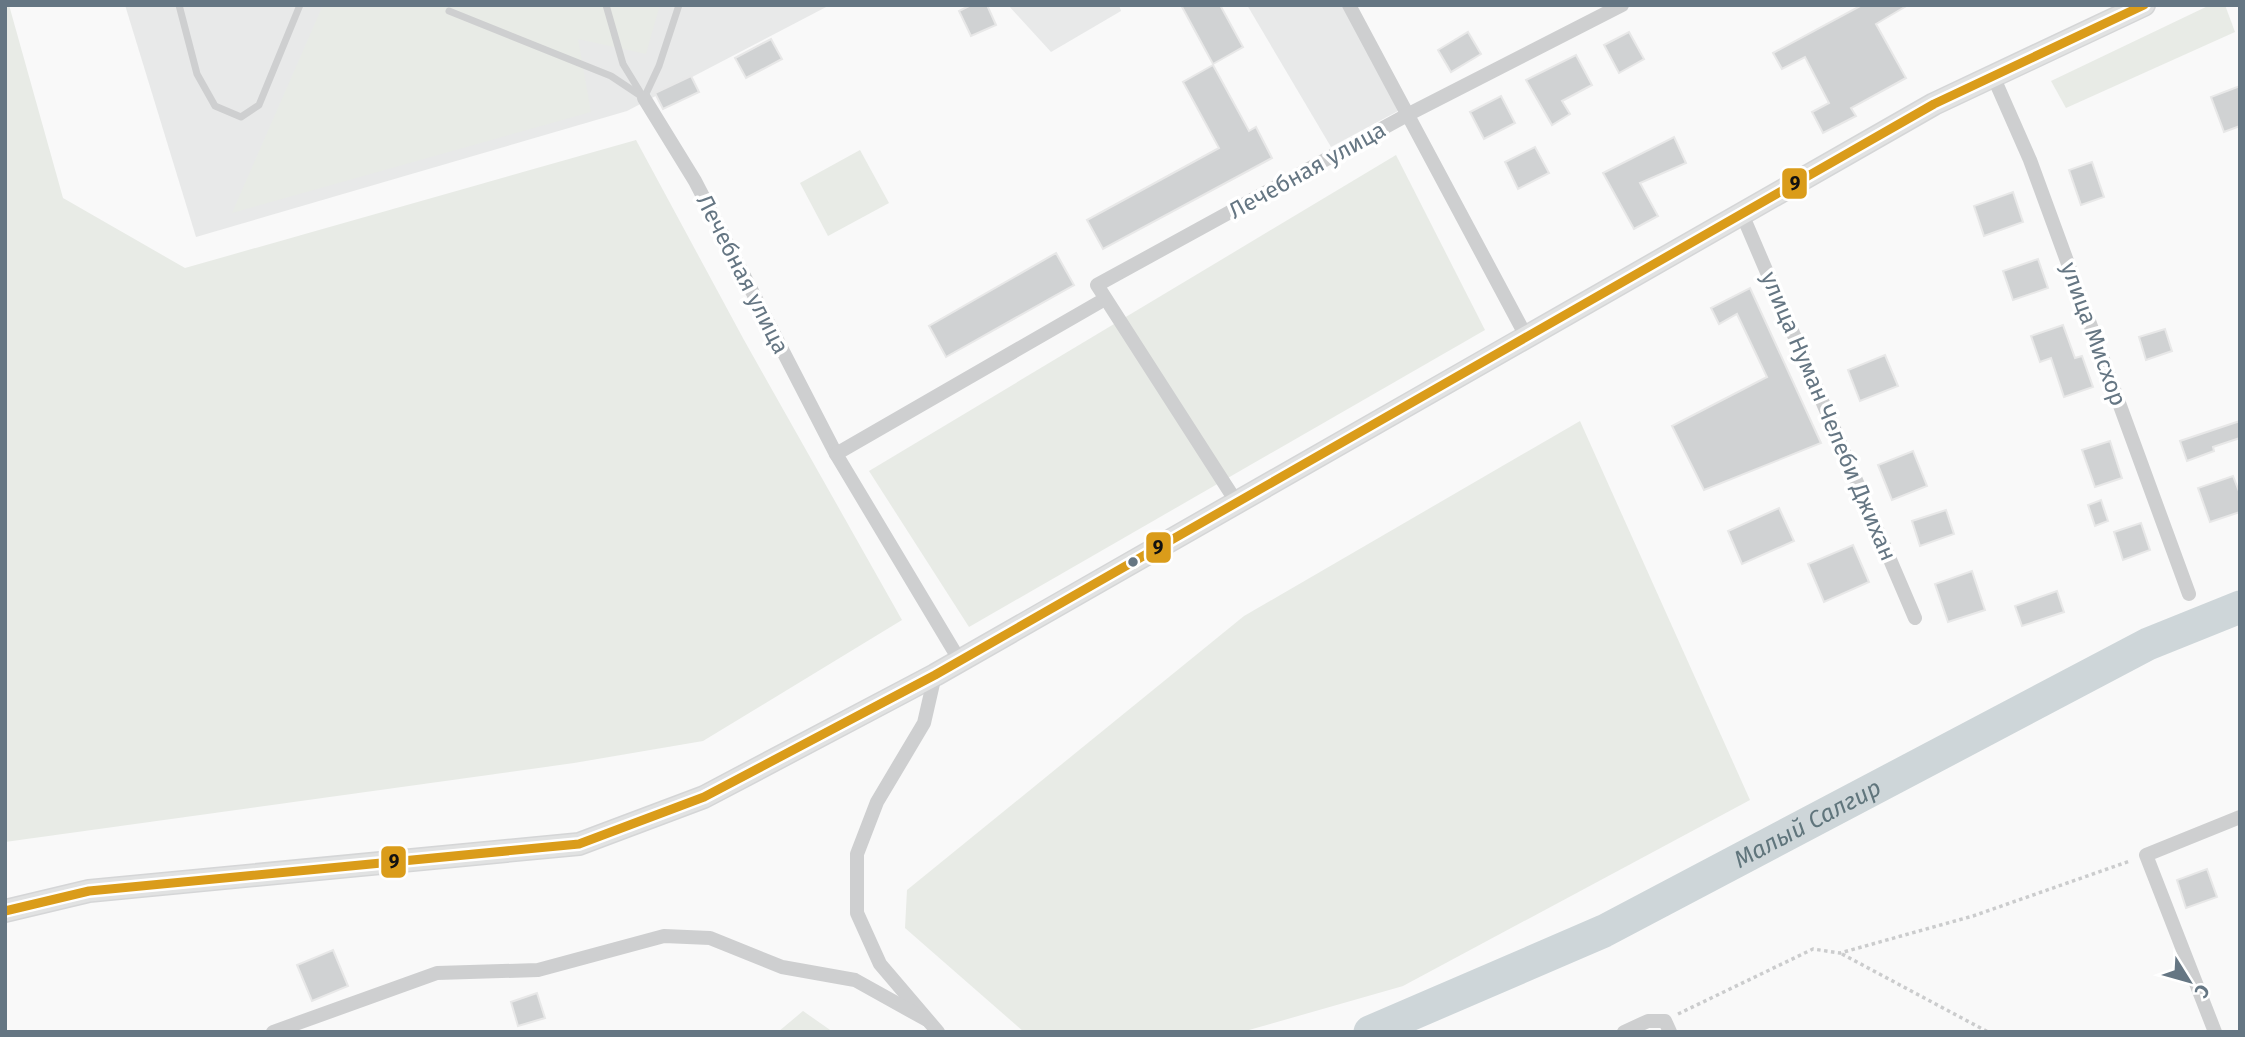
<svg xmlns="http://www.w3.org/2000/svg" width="2245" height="1037" font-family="'Fira Sans',sans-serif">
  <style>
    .built { fill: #e8e9e9 }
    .green { fill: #e8ebe6 }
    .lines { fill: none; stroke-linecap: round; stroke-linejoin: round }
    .river { stroke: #ced6d9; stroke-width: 33 }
    .building { fill: #d0d2d3; stroke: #e8e8e8; stroke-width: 2 }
    .secondary-casing { stroke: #d5d6d7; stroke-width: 24 }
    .path { stroke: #cbcccd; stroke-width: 3.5; stroke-dasharray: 3.5 3.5; stroke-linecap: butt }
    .service { stroke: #cecfd0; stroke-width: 7 }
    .minor { stroke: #cecfd0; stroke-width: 14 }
    .secondary { stroke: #e1e2e2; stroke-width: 21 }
    .bus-1-casing { stroke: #fff; stroke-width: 14 }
    .bus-1 { stroke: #da9c1a; stroke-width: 9 }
    .bus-dot { fill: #657683; stroke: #fff; stroke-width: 2.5 }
    .labels { text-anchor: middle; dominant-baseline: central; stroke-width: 7; stroke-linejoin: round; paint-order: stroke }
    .street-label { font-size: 23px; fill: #657683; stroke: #fff }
    .water-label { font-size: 24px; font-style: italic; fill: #60757c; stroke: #fff }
    .line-badge { stroke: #fff; stroke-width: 2.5 }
    .pale-badge-label { font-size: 19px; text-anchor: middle; font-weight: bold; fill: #111 }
  </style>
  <rect width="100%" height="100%" fill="#f9f9f9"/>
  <g class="built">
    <polygon points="125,5 830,5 627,111 196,237"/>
    <polygon points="1008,5 1119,5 1121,11 1051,52"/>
    <polygon points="1247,5 1347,5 1398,111 1331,147"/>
  </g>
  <g class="green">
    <polygon points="5,5 9,5 63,198 185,268 636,140 744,340 902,620 703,741 574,763 5,842"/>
    <polygon points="323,5 660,5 646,54 578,39 591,112 232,213"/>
    <polygon points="2210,5 2225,5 2235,32 2066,108 2051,81"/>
    <polygon points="860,150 889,203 828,236 800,183"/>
    <polygon points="1396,155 1485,330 969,627 869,471"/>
    <polygon points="1580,421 1750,800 1403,986 1242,1032 1024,1032 905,928 907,890 1244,616"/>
    <polygon points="803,1011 833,1032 778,1032"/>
  </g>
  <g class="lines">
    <path class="river" id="s1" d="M1370,1032L1604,931L2148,644L2240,607"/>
  </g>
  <g class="building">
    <polygon points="971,5 987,5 996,25 971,36 959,11"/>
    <polygon points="1181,5 1220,5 1243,47 1213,64"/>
    <polygon points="1862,5 1908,5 1876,24 1906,78 1851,108 1856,116 1823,133 1812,112 1829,103 1805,57 1782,69 1773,53"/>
    <polygon points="1468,32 1481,54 1451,72 1438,50"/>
    <polygon points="1629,32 1644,59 1619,73 1604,45"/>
    <polygon points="771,39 782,59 746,78 735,58"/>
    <polygon points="1576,55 1592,85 1562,101 1570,114 1552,125 1526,80"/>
    <polygon points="1213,65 1249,131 1256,127 1272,158 1103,249 1087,220 1219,148 1183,82"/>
    <polygon points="691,76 699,92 663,109 655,93"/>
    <polygon points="2240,86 2240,126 2224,132 2211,97"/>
    <polygon points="1501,96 1515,123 1484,139 1470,112"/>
    <polygon points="1674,137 1686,163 1640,183 1658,216 1634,229 1603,173"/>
    <polygon points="1535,147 1549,173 1518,189 1505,162"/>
    <polygon points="2092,162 2104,197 2081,205 2069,170"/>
    <polygon points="2013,192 2023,222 1984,236 1974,206"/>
    <polygon points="1056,253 1074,285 946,357 929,326"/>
    <polygon points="2038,259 2048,288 2013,300 2003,271"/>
    <polygon points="1750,288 1821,443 1704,490 1672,426 1767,377 1737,314 1719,324 1711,308"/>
    <polygon points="2063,325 2075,358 2082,356 2093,387 2064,397 2051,358 2040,362 2031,336"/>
    <polygon points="2165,329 2172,351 2146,360 2139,337"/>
    <polygon points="1885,355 1898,386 1860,401 1848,370"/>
    <polygon points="2240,421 2240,438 2213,447 2214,451 2187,461 2180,441"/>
    <polygon points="2110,441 2122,478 2095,487 2082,450"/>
    <polygon points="1913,451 1927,486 1892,500 1878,465"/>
    <polygon points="2233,476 2240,494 2240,512 2210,522 2198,488"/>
    <polygon points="2101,500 2108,521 2095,526 2088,505"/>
    <polygon points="1779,508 1794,541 1742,564 1728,531"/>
    <polygon points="1946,510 1954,534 1920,546 1912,521"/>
    <polygon points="2141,523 2150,550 2123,560 2114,532"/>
    <polygon points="1853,545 1869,582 1824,602 1808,564"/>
    <polygon points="1972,571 1985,610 1948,622 1935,584"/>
    <polygon points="2057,591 2064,612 2022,626 2015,606"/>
    <polygon points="2207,869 2217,897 2186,908 2177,880"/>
    <polygon points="333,950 348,986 312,1001 297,965"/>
    <polygon points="537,993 545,1018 518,1026 511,1002"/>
  </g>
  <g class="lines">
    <defs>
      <polyline id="secondary" points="5,911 89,891 579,844 704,797 935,675 1934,104 2144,5"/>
    </defs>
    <use href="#secondary" class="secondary-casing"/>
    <g class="path">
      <polyline points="1842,954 1988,1032"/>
      <polyline points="1678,1014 1813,949 1840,953 1973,916 2130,861"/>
    </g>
    <g class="service">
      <polyline points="179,5 197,74 215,106 241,117 259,105 300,5"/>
      <polyline points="606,5 623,64 642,95"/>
      <polyline points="449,11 611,76 644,98 659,66 679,5"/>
    </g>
    <g class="minor">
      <polyline points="1349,5 1527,338"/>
      <polyline points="1993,76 2030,160 2189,594"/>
      <polyline points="644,98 695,181 836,454 960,661"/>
      <polyline points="1742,214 1915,618"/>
      <polyline points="836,454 1105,299"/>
      <polyline points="1237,503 1097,285 1407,115 1622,5"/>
      <polyline points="935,675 924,723 877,802 857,854 857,913 880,964 938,1032"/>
      <polyline points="273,1032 437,973 538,970 664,936 710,938 782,967 855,980 927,1020"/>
      <polyline points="1624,1032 1648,1021 1665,1021 1670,1032"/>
      <polyline points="2215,1032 2146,855 2240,817"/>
    </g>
    <use href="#secondary" class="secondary"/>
    <defs>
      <polyline id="bus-1" points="5,911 89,891 579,844 704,797 935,675 1934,104 2144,5"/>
    </defs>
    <use href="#bus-1" class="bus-1-casing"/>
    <use href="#bus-1" class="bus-1"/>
  </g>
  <circle class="bus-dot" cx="1133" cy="562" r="6"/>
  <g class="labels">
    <g class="street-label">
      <text transform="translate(1307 170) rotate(-29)">Лечебная улица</text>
      <text transform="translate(743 274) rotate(63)">Лечебная улица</text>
      <text transform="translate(2094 334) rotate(70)">улица Мисхор</text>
      <text transform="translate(1829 416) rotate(67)">улица Нуман Челеби Джихан</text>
    </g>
    <g class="water-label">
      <text stroke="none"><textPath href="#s1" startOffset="485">Малый Салгир</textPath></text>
    </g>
  </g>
  <g class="line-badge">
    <rect x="1781" y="167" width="27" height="33" rx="7" fill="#da9c1a"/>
    <rect x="1145" y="531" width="27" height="33" rx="7" fill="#da9c1a"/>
    <rect x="380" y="845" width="27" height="34" rx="7" fill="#da9c1a"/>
  </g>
  <g class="pale-badge-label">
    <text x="1795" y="190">9</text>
    <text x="1158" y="554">9</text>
    <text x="394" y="868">9</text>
  </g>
  <rect width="2245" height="1037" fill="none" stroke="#657683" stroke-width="14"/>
  <g transform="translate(2189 981) rotate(127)" stroke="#ffffff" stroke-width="5" paint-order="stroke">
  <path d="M0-5L12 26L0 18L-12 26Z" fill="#657683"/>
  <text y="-10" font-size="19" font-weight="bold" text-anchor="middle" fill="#657683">С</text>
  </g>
</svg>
